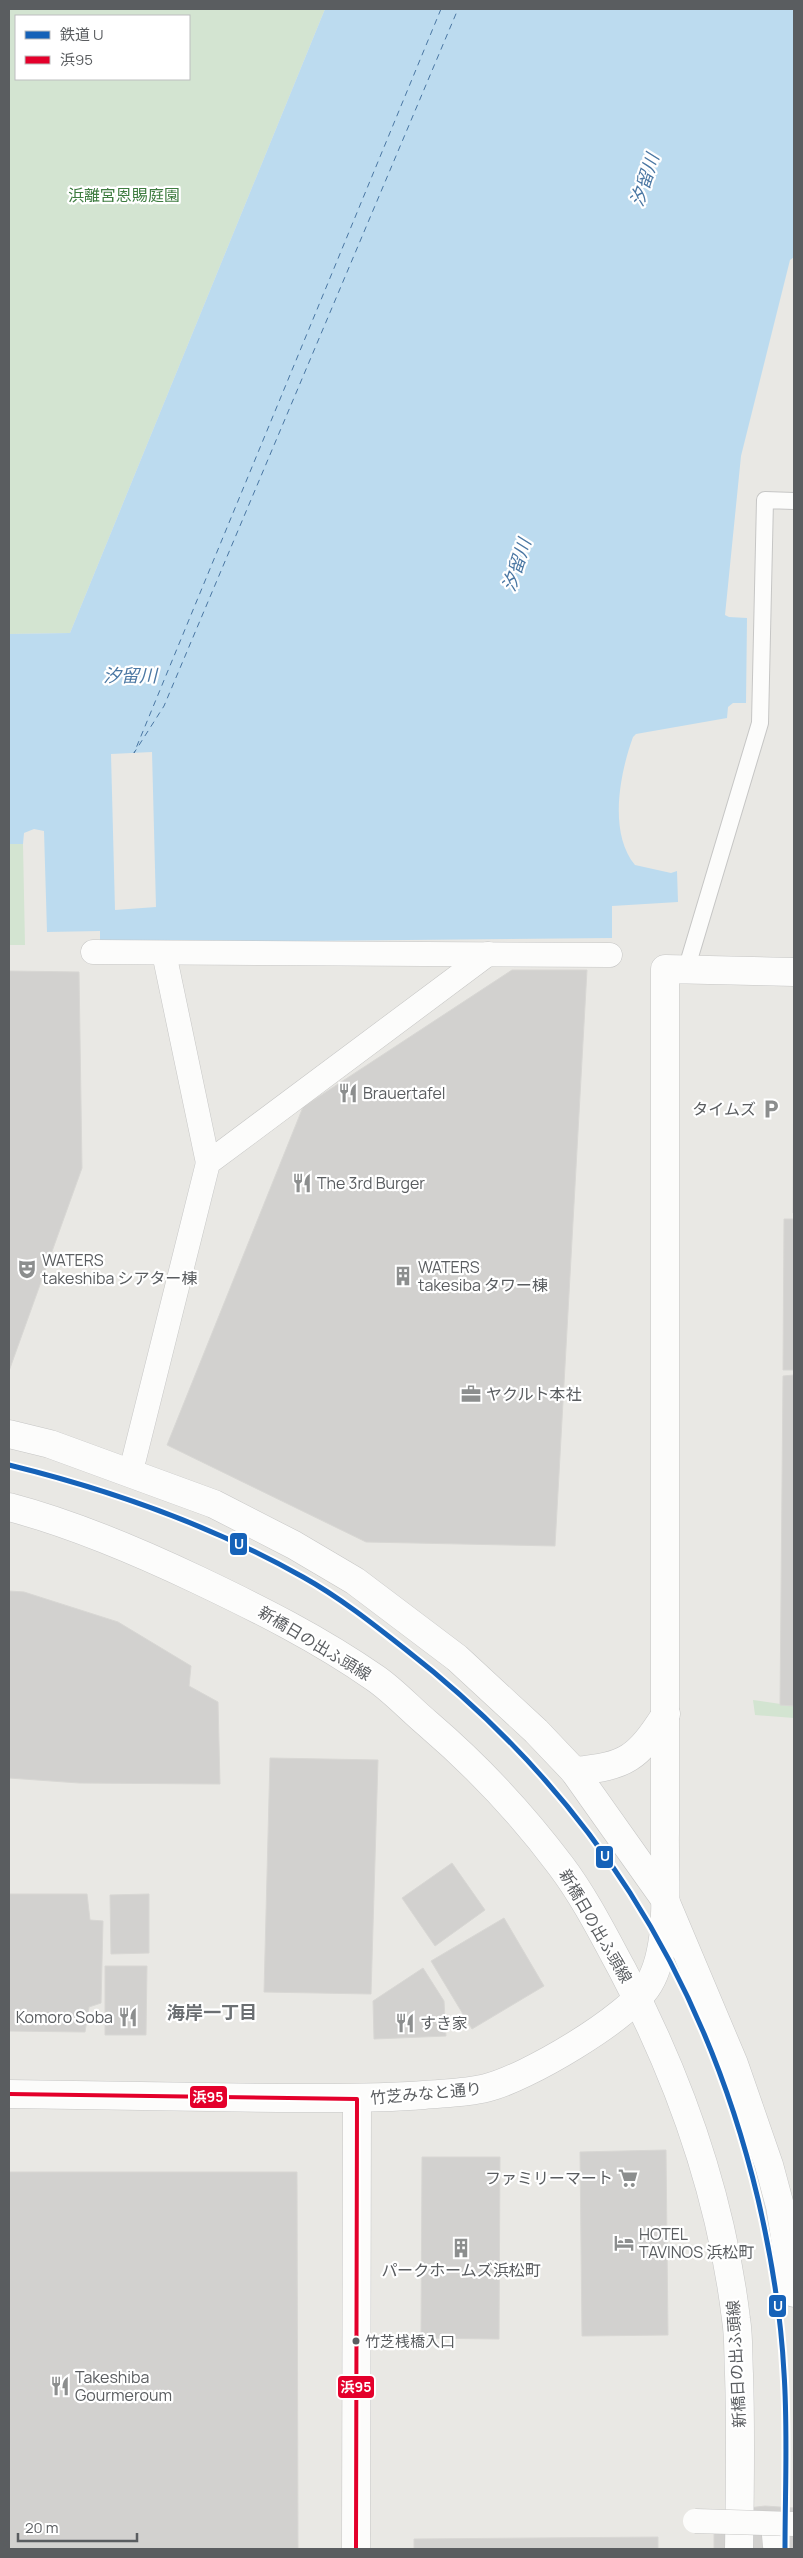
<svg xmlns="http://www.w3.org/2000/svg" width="803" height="2558" font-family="Manrope,'Noto Sans JP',sans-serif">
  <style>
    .green { fill: #d3e4d1; fill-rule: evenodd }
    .water { fill: #bcdbef }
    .pier { fill: #e9e8e4 }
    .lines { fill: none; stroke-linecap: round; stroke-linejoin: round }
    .ferry { stroke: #4a77a3; stroke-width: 1; stroke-dasharray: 6 5; stroke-linecap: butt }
    .building { fill: #d2d1cf; stroke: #d8d7d4 }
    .service-casing { stroke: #c6c6c5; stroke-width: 18 }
    .pedestrian-casing { stroke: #c6c6c5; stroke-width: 25 }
    .tertiary-casing { stroke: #c6c6c5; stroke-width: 29 }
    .secondary-casing { stroke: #c6c6c5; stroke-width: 29 }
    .service { stroke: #fcfcfb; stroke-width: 16 }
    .pedestrian { stroke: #fcfcfb; stroke-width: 24 }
    .tertiary { stroke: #fcfcfb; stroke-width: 28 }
    .secondary { stroke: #fcfcfb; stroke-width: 28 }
    .pedestrian-bridge-casing { stroke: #c6c6c5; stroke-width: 25; stroke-linecap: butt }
    .pedestrian-bridge { stroke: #fcfcfb; stroke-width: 24 }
    .bus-1-casing { stroke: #fff; stroke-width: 8 }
    .bus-1 { stroke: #e4002b; stroke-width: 4 }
    .rail-1-casing { stroke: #fff; stroke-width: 9 }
    .rail-1 { stroke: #1662b8; stroke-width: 5 }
    .bus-dot { fill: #5a5d60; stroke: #fff; stroke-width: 2 }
    .labels { text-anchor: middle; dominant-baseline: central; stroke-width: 4.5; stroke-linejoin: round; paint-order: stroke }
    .bus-label { font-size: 15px; fill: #5a5d60; stroke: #fff; text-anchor: start }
    .park-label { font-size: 16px; fill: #3e7c40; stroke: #fff }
    .poi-label { font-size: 16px; fill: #5a5d60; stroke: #fff; text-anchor: start }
    .street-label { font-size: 16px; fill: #5a5d60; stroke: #fff }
    .water-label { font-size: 18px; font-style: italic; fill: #4a77a3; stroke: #fff }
    .neighbourhood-label { font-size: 18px; font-weight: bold; fill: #6b6f72; stroke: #fff }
    .line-badge { stroke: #fff; stroke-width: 2 }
    .badge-label { font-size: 14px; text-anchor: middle; font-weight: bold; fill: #fff }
  </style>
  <rect width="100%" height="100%" fill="#e9e8e4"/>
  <g class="green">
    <path d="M9,9H325L70,633L9,634ZM16,16H189V79H16Z"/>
    <polygon points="9,844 23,844 25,945 9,945"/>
    <polygon points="753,1700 794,1706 794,1718 755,1715"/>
  </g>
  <path class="water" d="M325,9H794V257L790,260L741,456L725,615L729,617L747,618L746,703H733L728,707L727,718L636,734L633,737C620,773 608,832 635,865L671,873L677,871L678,902L612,906V938L100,943V931L47,932L44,831L34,829L24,833L23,844H9V634L70,633Z"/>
  <polygon class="pier" points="152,752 156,907 115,910 111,754"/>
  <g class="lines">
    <polyline class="ferry" points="441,9 134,753 164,706 458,9"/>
  </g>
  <g class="building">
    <polygon points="512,970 587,970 555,1546 366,1542 167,1445 303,1107"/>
    <polygon points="9,971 79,972 82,1168 9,1371"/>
    <polygon points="794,1033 794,1213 793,1213"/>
    <polygon points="784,1219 794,1219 794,1370 783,1370"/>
    <polygon points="794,1375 794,1706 780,1705 783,1376"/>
    <polygon points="9,1591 24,1592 118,1622 191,1666 189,1686 218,1702 220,1784 79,1783 9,1778"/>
    <polygon points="270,1758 378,1760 371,1994 264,1992"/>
    <polygon points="452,1863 485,1910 435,1946 402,1898"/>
    <polygon points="9,1894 87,1894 90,1920 103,1921 101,2003 89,2007 85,2032 9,2031"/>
    <polygon points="149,1894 149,1953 111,1954 110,1895"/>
    <polygon points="504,1918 544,1986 472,2029 431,1961"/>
    <polygon points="105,1966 147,1966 146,2035 105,2035"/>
    <polygon points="423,1968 444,2001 446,2036 374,2039 373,2001"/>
    <polygon points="666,2150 668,2335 582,2336 580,2152"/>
    <polygon points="422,2157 500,2157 499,2339 421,2338"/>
    <polygon points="9,2172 297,2172 298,2549 9,2549"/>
    <polygon points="765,2506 794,2508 794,2549 714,2549 714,2523 748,2508"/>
    <polygon points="658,2537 658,2549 414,2549 414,2539"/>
  </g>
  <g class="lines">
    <defs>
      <polyline id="service" points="686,970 760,723 765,500 794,501"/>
      <g id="pedestrian">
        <polyline points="93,952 610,955"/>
        <polyline points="164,953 208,1163"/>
        <polyline points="134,1459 208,1163 488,954"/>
        <polyline points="773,2524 775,2546"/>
      </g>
      <g id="tertiary">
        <path d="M574,1771C627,1766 637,1759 666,1714"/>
        <path d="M9,2094C99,2095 189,2096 279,2098C328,2098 376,2099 424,2095C445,2093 466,2093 486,2088C525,2079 629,2018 649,1984C672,1945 664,1877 665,1833V969L794,972"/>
        <polyline points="356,2549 357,2099"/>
      </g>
      <g id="secondary">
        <polyline points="9,1434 50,1444 214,1504 294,1545 355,1581 457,1658 536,1731 574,1771 664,1898 734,2064 769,2165 780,2206 794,2293"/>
        <path d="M9,1507C74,1524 137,1551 198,1580C259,1609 319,1639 375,1678C394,1691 410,1709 428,1724C477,1766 522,1814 561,1866C585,1898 603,1934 622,1969C680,2079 721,2194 736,2319C739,2337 738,2356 739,2374C741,2433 740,2491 739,2549"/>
      </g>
    </defs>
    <use href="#service" class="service-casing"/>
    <use href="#pedestrian" class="pedestrian-casing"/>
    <use href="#tertiary" class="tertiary-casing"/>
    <use href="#secondary" class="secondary-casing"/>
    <use href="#service" class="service"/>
    <use href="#pedestrian" class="pedestrian"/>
    <use href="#tertiary" class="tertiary"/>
    <use href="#secondary" class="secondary"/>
    <defs>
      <polyline id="pedestrian-bridge" points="695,2521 794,2524"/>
    </defs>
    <use href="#pedestrian-bridge" class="pedestrian-bridge-casing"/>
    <use href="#pedestrian-bridge" class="pedestrian-bridge"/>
    <defs>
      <polyline id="bus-1" points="9,2094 357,2099 356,2549"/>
    </defs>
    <use href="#bus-1" class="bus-1-casing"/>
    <use href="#bus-1" class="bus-1"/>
    <defs>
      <path id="rail-1" d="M9,1465C111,1490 211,1525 303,1577C339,1597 372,1623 405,1649C588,1791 704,1973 758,2199C771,2255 781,2315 784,2373C788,2431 785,2491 785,2549"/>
    </defs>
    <use href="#rail-1" class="rail-1-casing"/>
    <use href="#rail-1" class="rail-1"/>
  </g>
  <defs>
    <symbol id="restaurant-bare" viewBox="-9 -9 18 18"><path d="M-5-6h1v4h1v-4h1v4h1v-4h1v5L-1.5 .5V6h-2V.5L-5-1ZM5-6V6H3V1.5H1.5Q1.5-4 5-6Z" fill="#8c8e8e" stroke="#fff" stroke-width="2.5" paint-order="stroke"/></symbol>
    <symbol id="parking-bare" viewBox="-9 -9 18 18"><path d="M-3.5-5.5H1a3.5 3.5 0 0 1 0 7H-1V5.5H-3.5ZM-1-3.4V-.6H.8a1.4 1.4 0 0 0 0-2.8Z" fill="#8c8e8e" stroke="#fff" stroke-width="2.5" paint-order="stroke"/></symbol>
    <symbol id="theatre-bare" viewBox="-9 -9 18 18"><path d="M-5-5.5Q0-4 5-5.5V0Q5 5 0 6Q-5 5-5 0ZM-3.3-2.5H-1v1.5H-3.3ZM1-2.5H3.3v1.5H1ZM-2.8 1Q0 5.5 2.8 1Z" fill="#8c8e8e" stroke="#fff" stroke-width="2.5" paint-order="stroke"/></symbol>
    <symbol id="building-bare" viewBox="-9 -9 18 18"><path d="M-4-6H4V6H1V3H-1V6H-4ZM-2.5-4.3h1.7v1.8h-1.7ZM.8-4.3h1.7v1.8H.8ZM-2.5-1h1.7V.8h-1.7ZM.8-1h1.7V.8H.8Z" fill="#8c8e8e" stroke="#fff" stroke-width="2.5" paint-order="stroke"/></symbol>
    <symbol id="office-bare" viewBox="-9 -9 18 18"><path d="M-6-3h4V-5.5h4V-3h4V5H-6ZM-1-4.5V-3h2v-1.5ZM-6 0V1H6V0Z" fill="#8c8e8e" stroke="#fff" stroke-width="2.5" paint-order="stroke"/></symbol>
    <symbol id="supermarket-bare" viewBox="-9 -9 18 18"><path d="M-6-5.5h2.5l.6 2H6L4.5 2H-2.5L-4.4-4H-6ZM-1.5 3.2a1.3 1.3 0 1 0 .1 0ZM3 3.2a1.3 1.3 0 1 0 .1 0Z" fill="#8c8e8e" stroke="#fff" stroke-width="2.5" paint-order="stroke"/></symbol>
    <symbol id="hotel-bare" viewBox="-9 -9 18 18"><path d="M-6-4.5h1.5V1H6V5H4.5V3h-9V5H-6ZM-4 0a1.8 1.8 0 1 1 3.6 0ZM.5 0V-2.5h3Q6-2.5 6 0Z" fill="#8c8e8e" stroke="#fff" stroke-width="2.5" paint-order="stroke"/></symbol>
  </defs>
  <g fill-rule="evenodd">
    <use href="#restaurant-bare" x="334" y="1079" width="28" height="28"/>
    <use href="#parking-bare" x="757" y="1095" width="28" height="28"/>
    <use href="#restaurant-bare" x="288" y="1169" width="28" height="28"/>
    <use href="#theatre-bare" x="13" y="1255" width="28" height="28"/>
    <use href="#building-bare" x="389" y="1262" width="28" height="28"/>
    <use href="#office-bare" x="457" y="1380" width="28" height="28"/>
    <use href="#restaurant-bare" x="114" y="2003" width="28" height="28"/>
    <use href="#restaurant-bare" x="391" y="2009" width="28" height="28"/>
    <use href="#supermarket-bare" x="614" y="2164" width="28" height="28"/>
    <use href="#hotel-bare" x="610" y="2229" width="28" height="28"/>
    <use href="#building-bare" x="447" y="2234" width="28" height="28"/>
    <use href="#restaurant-bare" x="46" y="2372" width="28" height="28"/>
  </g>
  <circle class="bus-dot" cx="356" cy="2341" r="4.5"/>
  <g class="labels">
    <g class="bus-label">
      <text x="365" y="2341">竹芝桟橋入口</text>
    </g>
    <g class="park-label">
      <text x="124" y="195">浜離宮恩賜庭園</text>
    </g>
    <g class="poi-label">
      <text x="363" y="1093">Brauertafel</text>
      <text x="756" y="1109" text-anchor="end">タイムズ</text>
      <text x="317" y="1183">The 3rd Burger</text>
      <text x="42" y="1260">WATERS<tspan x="42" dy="18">takeshiba シアター棟</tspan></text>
      <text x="418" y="1267">WATERS<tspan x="418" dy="18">takesiba タワー棟</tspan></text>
      <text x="486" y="1394">ヤクルト本社</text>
      <text x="113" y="2017" text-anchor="end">Komoro Soba</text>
      <text x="420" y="2023">すき家</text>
      <text x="613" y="2178" text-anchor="end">ファミリーマート</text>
      <text x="639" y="2234">HOTEL<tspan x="639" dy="18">TAVINOS 浜松町</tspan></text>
      <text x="461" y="2270" text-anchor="middle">パークホームズ浜松町</text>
      <text x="75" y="2377">Takeshiba<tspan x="75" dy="18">Gourmeroum</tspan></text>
    </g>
    <g class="street-label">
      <text transform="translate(315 1643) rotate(31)">新橋日の出ふ頭線</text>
      <text transform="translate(596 1926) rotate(60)">新橋日の出ふ頭線</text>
      <text transform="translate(426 2093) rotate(-5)">竹芝みなと通り</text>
      <text transform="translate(736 2364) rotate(-93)">新橋日の出ふ頭線</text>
    </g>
    <g class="water-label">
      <text transform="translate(644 180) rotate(-72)">汐留川</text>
      <text transform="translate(516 565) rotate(-72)">汐留川</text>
      <text x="130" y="675">汐留川</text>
    </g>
    <g class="neighbourhood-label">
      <text x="212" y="2012">海岸一丁目</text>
    </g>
  </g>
  <g class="line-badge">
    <rect x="229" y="1532" width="19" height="24" rx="5" fill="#1662b8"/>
    <rect x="595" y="1845" width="19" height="24" rx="5" fill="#1662b8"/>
    <rect x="189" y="2085" width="39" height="24" rx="5" fill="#e4002b"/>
    <rect x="768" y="2294" width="19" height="24" rx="5" fill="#1662b8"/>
    <rect x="337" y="2375" width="38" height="24" rx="5" fill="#e4002b"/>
  </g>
  <g class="badge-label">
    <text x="239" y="1549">U</text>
    <text x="605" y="1861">U</text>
    <text x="208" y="2102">浜95</text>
    <text x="778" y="2311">U</text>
    <text x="356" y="2392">浜95</text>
  </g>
  <rect width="803" height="2558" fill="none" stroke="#5a5d60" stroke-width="20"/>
  <rect x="15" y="15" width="175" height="65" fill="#ffffff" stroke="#bdbebf"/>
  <rect x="25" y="31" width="25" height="8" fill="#1662b8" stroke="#bdbebf"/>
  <text x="60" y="40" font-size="15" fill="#5a5d60">鉄道 U</text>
  <rect x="25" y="56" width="25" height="8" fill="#e4002b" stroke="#bdbebf"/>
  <text x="60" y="65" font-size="15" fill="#5a5d60">浜95</text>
  <path d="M18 2533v8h119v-8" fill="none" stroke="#5a5d60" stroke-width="2.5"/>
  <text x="25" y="2533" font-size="15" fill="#5a5d60" stroke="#ffffff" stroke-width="4" paint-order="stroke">20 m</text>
</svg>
